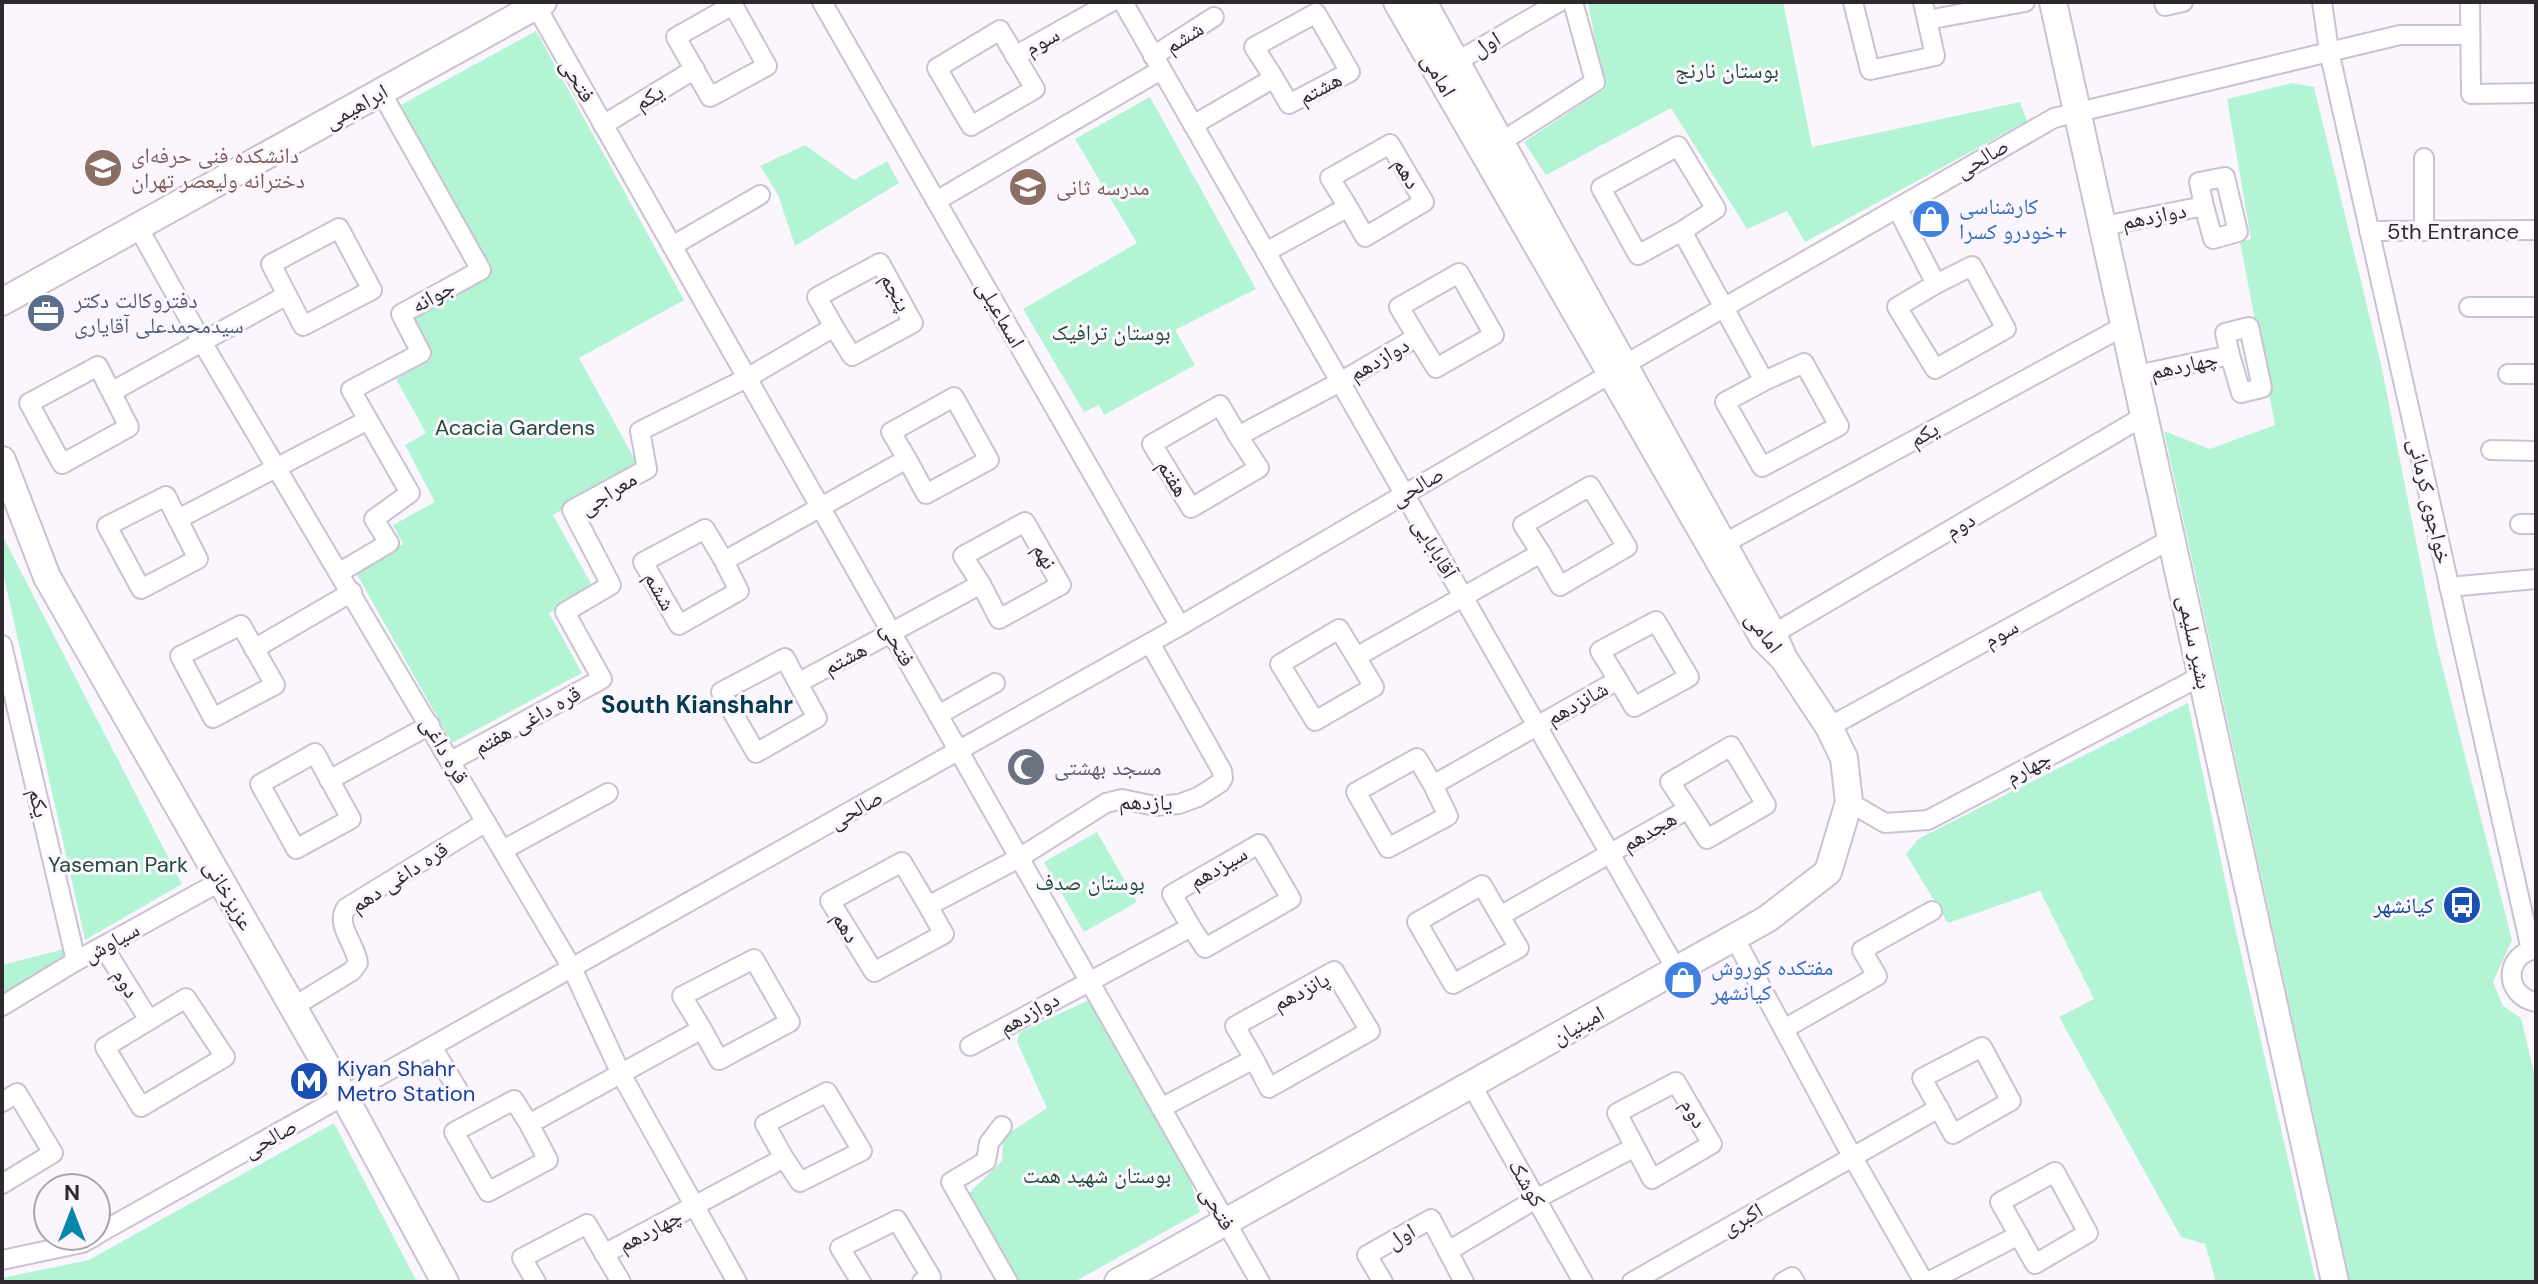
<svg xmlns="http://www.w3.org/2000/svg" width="2538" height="1284" font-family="'DM Sans','Noto Naskh Arabic',sans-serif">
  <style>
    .green { fill: #b3f4d4 }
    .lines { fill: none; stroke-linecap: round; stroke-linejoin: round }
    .minor-casing { stroke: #ccc1d3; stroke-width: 22 }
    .secondary-casing { stroke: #ccc1d3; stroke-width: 30 }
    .minor { stroke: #fff; stroke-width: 18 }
    .secondary { stroke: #fff; stroke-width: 26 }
    .labels { text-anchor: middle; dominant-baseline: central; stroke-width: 6; stroke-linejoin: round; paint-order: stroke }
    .street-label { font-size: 22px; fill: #2d292f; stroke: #fbf6fe }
    .park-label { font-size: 22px; fill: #1f4c39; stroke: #fbf6fe }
    .education-label { font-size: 22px; fill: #785e54; stroke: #fbf6fe; text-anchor: start }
    .shop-label { font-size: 22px; fill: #366cbe; stroke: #fbf6fe; text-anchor: start }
    .service-label { font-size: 22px; fill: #4e5e75; stroke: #fbf6fe; text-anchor: start }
    .worship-label { font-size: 22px; fill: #5b616d; stroke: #fbf6fe; text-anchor: start }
    .transit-label { font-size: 22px; fill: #164399; stroke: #fbf6fe; text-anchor: end }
    .neighbourhood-label { font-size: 24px; font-weight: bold; fill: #033b4c; stroke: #fbf6fe }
  </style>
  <rect width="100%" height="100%" fill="#fbf6fe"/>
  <g class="green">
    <polygon points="1588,2 1783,2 1812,147 2020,102 2027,121 1805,242 1787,211 1747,229 1671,108 1546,175 1524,142 1604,89"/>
    <polygon points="536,31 684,300 579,358 639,467 553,515 594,589 549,613 582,673 452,743 355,571 403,544 393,525 435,502 405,445 426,433 396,379 431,359 410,321 490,277 397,107"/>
    <polygon points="2292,83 2314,87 2381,364 2436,642 2512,940 2493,982 2503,1006 2521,1018 2536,1081 2536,1282 2350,1282 2164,431 2210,449 2275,425 2240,242 2251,239 2227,99"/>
    <polygon points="1150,97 1256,289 1175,330 1195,365 1104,415 1099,405 1084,412 1023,309 1137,243 1075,139"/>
    <polygon points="805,145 854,180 887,161 899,183 795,246 778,195 760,166"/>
    <polygon points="2,535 182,884 85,940 2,568"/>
    <polygon points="2188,703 2235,927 2316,1282 2216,1282 2205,1244 2181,1237 2059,1017 2094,999 2040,891 1948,923 1906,854 1918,839"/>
    <polygon points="1097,832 1137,902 1084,932 1044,862"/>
    <polygon points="69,948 71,958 2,996 2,965"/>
    <polygon points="1091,999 1186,1165 1200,1212 1074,1282 1013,1282 965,1197 1002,1161 1003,1137 1047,1108 1017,1042 1020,1032"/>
    <polygon points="334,1123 417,1282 2,1282 2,1278 89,1260"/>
  </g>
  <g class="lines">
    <defs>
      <g id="minor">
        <polyline points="822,2 1180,626"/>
        <polyline points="1123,2 1676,969"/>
        <polyline points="1853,2 1870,70 1935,56 1923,2"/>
        <polyline points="2164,2 2165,6 2183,2"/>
        <polyline points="2322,2 2329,51 2531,950"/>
        <polyline points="2470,2 2471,94 2536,93"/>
        <polygon points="733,5 767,66 710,97 676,37"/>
        <polyline points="536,6 1260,1282"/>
        <polyline points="1927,20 2025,2"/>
        <polygon points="1000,30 1035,89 971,126 937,68"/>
        <polyline points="1015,56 1111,2"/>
        <polyline points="1153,56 1214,17"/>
        <polyline points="1456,62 1559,2"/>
        <polyline points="603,125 695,69"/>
        <polyline points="1193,125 1274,78 1254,47 1316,13 1350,72 1289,104 1274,78"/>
        <polyline points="1501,142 1595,82 1573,2"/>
        <polyline points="936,201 1161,70"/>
        <polyline points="1897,208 1936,284 1972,266 2006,329 1935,369 1897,307 1936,284"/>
        <polyline points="2104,226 2204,206 2199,182 2225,177 2238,232 2213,239 2204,206"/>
        <polyline points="138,227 202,342 572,968 621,1074 737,1282"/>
        <polygon points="339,228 372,290 303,326 271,264"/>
        <polyline points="1682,231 1716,209 1678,146 1601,188 1638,255 1682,231 1764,381 1725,402 1762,467 1839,426 1804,363 1764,381"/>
        <polyline points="2369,231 2536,230"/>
        <polyline points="2424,231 2424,158"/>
        <polyline points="672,246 760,195"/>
        <polyline points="1266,252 1348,207 1330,178 1390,144 1424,202 1365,237 1348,207"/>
        <polyline points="2469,307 2536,307"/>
        <polyline points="1624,365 2054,118 2400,35 2470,35"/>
        <polygon points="98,366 129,427 62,464 29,403"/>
        <polyline points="2508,374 2536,374"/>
        <polyline points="2137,375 2230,355 2225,333 2249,327 2262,388 2241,393 2230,355"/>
        <polyline points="113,391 287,295"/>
        <polyline points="1238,436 1259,468 1191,508 1152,444 1220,405 1238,436 1340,382 1417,337 1399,307 1459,273 1494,335 1436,368 1417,337"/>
        <polyline points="2491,450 2536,451"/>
        <polygon points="166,496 198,559 141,589 107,526"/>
        <polyline points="178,519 368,420"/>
        <polyline points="2520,524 2536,524"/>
        <polyline points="1723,544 2126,325"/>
        <polyline points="724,561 739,591 679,625 643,562 705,529 724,561 907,459 891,432 954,397 989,460 926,494 907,459"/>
        <polyline points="340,572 389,543 374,519 410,493 351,390 421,353 401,314 481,270 381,92"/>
        <polyline points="2449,587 2536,579"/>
        <polygon points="241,625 275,685 213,718 180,656"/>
        <polyline points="1773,634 2146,415"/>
        <polyline points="2,645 76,961"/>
        <polyline points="254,649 352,592"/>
        <polyline points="1356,657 1374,687 1315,721 1280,664 1339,629 1356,657 1541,553 1523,525 1590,486 1627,547 1560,586 1541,553"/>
        <polyline points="798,683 817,718 756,753 721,692 785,658 798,683 981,584 963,556 1025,522 1061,585 999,619 981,584"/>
        <polyline points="938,715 995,683"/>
        <polyline points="1829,727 2173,538"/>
        <polygon points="315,753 351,819 296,849 260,784"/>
        <polyline points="451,761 602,679 565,612 611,585 572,510 647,469 640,431 747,378 834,327 817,297 880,263 913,323 852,356 834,327"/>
        <polyline points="329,780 430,725"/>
        <polyline points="1433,785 1448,816 1388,848 1356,792 1417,758 1433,785 1618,680 1600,651 1656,621 1689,677 1634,707 1618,680"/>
        <polyline points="1849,802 1885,823 1928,820 2203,675"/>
        <polyline points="503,850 608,793"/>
        <polyline points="928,906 944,934 874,972 830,901 902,862 928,906 1019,858 1106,803 1122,799 1155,806 1179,804 1198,797 1220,783 1223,778 1222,771 1150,643"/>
        <polyline points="1500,916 1519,948 1453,984 1417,922 1482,885 1500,916 1688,809 1670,782 1731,746 1766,805 1707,839 1688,809"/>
        <polyline points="1734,937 1852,1156 1924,1282"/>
        <polyline points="103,946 149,1020"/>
        <path d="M2536,949C2503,955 2504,996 2536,1002"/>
        <polygon points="186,998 225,1057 141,1107 105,1047"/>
        <polyline points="2,1006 76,961 221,881"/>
        <path d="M293,1007L352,971L358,963C356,945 335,925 346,908L486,822"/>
        <polyline points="1784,1029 1877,976 1862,950 1932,911"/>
        <polyline points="970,1046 1191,927 1172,894 1259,844 1291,899 1205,948 1191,927"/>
        <polyline points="432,1047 458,1090"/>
        <polygon points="1982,1047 2011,1101 1953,1134 1922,1078"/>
        <polyline points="1471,1084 1583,1282"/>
        <polyline points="2,1102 17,1093 53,1153 2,1184"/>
        <polyline points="1161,1108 1254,1059 1235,1026 1334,971 1370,1031 1269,1088 1254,1059"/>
        <polyline points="529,1124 548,1160 488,1192 454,1132 514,1100 529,1124 702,1029 682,996 754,959 790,1022 719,1060 702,1029"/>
        <polyline points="1002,1126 989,1143 986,1161 951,1182 1008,1282"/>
        <polygon points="2055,1172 2088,1233 2035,1264 2000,1202"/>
        <polyline points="96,1235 1180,626 1610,374"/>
        <polyline points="1448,1251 1536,1199 1635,1147 1617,1113 1676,1082 1712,1144 1652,1179 1635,1147"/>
        <polyline points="604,1254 784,1158 765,1124 827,1092 862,1151 800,1182 784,1158"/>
        <polyline points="2,1260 82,1243 95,1236"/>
        <polyline points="536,1282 522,1258 587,1224 621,1282"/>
        <polyline points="861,1282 840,1248 897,1220 931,1277 922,1282"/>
        <polyline points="1383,1282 1367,1255 1431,1219 1464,1282"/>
        <polyline points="1632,1282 1939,1108"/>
        <polyline points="1783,1282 1792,1277 1795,1282"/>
        <polyline points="1928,1282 2019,1235"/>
      </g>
      <g id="secondary">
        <polyline points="1397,2 1764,639 1784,659 1773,634 1423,2"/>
        <polyline points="2053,2 2335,1282"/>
        <polyline points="2,302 543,2"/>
        <polyline points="2,460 47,577 344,1096 445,1282"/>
        <polyline points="1118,1282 1767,919 1828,872 1849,802 1844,758 1829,727 1784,659"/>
      </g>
    </defs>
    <use href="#minor" class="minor-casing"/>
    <use href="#secondary" class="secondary-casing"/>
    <use href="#minor" class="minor"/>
    <use href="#secondary" class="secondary"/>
  </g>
  <defs>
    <symbol id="university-disc" viewBox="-11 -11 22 22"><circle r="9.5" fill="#8d6e63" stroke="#fbf6fe"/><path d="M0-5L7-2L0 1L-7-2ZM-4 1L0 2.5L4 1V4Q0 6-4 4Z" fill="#fff"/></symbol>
    <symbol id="school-disc" viewBox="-11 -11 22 22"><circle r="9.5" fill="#8d6e63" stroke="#fbf6fe"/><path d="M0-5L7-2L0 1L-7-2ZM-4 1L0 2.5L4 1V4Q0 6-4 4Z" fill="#fff"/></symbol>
    <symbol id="shop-disc" viewBox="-11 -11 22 22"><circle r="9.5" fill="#3f7fe0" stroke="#fbf6fe"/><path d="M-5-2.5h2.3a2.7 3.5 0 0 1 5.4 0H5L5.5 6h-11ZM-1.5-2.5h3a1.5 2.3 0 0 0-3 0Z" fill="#fff"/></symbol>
    <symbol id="office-disc" viewBox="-11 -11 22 22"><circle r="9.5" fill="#5c6f8a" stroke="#fbf6fe"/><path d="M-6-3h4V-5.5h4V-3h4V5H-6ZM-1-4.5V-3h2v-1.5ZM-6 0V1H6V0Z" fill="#fff"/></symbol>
    <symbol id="mosque-disc" viewBox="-11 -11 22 22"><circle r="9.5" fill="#6b7280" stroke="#fbf6fe"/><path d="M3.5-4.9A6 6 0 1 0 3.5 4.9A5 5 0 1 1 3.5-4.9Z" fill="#fff"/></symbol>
    <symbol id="bus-disc" viewBox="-11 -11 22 22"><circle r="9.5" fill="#1a4fb4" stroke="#fbf6fe"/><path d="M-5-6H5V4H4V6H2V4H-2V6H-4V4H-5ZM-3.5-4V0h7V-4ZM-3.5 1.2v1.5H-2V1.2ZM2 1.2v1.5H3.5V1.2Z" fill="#fff"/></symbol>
    <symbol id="metro-disc" viewBox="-11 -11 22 22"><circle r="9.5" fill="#1a4fb4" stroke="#fbf6fe"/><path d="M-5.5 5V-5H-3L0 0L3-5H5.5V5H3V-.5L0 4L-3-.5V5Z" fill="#fff"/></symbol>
  </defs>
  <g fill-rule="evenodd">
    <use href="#university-disc" x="81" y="146" width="44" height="44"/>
    <use href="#school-disc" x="1006" y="165" width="44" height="44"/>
    <use href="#shop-disc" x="1909" y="197" width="44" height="44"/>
    <use href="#office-disc" x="24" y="291" width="44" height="44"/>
    <use href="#mosque-disc" x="1004" y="745" width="44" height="44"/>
    <use href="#bus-disc" x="2440" y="883" width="44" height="44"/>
    <use href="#shop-disc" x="1661" y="958" width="44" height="44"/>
    <use href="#metro-disc" x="287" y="1059" width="44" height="44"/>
  </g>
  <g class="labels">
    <g class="street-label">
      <text transform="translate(1184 37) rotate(-32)">ششم</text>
      <text transform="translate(1042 41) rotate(-29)">سوم</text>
      <text transform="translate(1486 44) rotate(-31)">اول</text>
      <text transform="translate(1439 75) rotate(60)">امامی</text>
      <text transform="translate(578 80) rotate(60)">فتحی</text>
      <text transform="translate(1320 88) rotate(-28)">هشتم</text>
      <text transform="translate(649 97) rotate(-31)">یکم</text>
      <text transform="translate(356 106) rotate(-29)">ابراهیمی</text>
      <text transform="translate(1982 158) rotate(-30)">صالحی</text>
      <text transform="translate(1407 173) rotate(60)">دهم</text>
      <text transform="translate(2154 216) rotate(-11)">دوازدهم</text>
      <text x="2453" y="231">5th Entrance</text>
      <text transform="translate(896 292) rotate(61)">پنجم</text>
      <text transform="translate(433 296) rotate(-29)">جوانه</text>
      <text transform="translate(1001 314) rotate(60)">اسماعیلی</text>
      <text transform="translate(1379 359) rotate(-30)">دوازدهم</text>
      <text transform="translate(2184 365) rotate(-12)">چهاردهم</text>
      <text transform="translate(1924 434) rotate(-29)">یکم</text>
      <text transform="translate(1173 478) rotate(59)">هفتم</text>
      <text transform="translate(1417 486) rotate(-30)">صالحی</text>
      <text transform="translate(608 493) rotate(-32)">معراجی</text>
      <text transform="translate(2430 501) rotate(77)">خواجوی کرمانی</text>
      <text transform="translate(1960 525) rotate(-30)">دوم</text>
      <text transform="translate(1435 548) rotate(60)">آقابابایی</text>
      <text transform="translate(1045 556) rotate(60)">نهم</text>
      <text transform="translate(660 591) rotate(61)">ششم</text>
      <text transform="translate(1764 632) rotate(53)">امامی</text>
      <text transform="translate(2001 633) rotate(-29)">سوم</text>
      <text transform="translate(2195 642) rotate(78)">بشیر سلیمی</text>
      <text transform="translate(898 644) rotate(61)">فتحی</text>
      <text transform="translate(845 658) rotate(-28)">هشتم</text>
      <text transform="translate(1577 703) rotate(-29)">شانزدهم</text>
      <text transform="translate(527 720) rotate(-29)">قره داغی هفتم</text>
      <text transform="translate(445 750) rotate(60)">قره داغی</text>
      <text transform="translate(2028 767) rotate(-28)">چهارم</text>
      <text transform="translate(1146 802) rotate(1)">یازدهم</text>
      <text transform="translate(39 803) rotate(77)">یکم</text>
      <text transform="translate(856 809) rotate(-29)">صالحی</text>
      <text transform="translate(1649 831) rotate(-30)">هجدهم</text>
      <text transform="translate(1218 867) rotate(-30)">سیزدهم</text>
      <text transform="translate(399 877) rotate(-33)">قره داغی دهم</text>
      <text transform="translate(229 895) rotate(60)">عزیزخانی</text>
      <text transform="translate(846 927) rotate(59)">دهم</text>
      <text transform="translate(111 942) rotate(-29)">سیاوش</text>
      <text transform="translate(126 983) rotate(58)">دوم</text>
      <text transform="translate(1301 991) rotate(-27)">پانزدهم</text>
      <text transform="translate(1029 1013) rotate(-29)">دوازدهم</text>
      <text transform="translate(1578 1025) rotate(-29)">امینیان</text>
      <text transform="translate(1694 1113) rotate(60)">دوم</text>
      <text transform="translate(270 1138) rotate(-29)">صالحی</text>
      <text transform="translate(1527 1183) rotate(60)">کوشک</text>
      <text transform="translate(1218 1208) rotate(60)">فتحی</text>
      <text transform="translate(1742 1219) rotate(-30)">اکبری</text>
      <text transform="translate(650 1230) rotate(-28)">چهاردهم</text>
      <text transform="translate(1401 1236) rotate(-30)">اول</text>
    </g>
    <g class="park-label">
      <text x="1727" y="70">بوستان نارنج</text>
      <text x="1111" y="332">بوستان ترافیک</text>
      <text x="515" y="427">Acacia Gardens</text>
      <text x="118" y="864">Yaseman Park</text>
      <text x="1090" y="882">بوستان صدف</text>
      <text x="1097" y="1175">بوستان شهید همت</text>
    </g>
    <g class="education-label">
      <text x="131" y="155">دانشکده فنی حرفه‌ای<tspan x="131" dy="25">دخترانه ولیعصر تهران</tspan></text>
      <text x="1056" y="187">مدرسه ثانی</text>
    </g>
    <g class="shop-label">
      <text x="1959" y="206">کارشناسی<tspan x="1959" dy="25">خودرو کسرا+</tspan></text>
      <text x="1711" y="967">مفتکده کوروش<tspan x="1711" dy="25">کیانشهر</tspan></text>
    </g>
    <g class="service-label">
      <text x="74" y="300">دفتروکالت دکتر<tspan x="74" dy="25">سیدمحمدعلی آقایاری</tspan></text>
    </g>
    <g class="worship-label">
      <text x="1054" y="767">مسجد بهشتی</text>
    </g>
    <g class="transit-label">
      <text x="2434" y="905">کیانشهر</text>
      <text x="337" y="1068" text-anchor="start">Kiyan Shahr<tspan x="337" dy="25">Metro Station</tspan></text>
    </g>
    <g class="neighbourhood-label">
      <text x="697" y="704">South Kianshahr</text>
    </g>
  </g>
  <rect width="2538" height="1284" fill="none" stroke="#2d292f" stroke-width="8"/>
  <g transform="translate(72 1212)"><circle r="38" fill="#fbf6fe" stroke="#a9a4ab" stroke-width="2"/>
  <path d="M0-6L14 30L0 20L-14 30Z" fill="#0487a9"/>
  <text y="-12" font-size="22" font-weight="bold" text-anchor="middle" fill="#2d292f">N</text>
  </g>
</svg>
